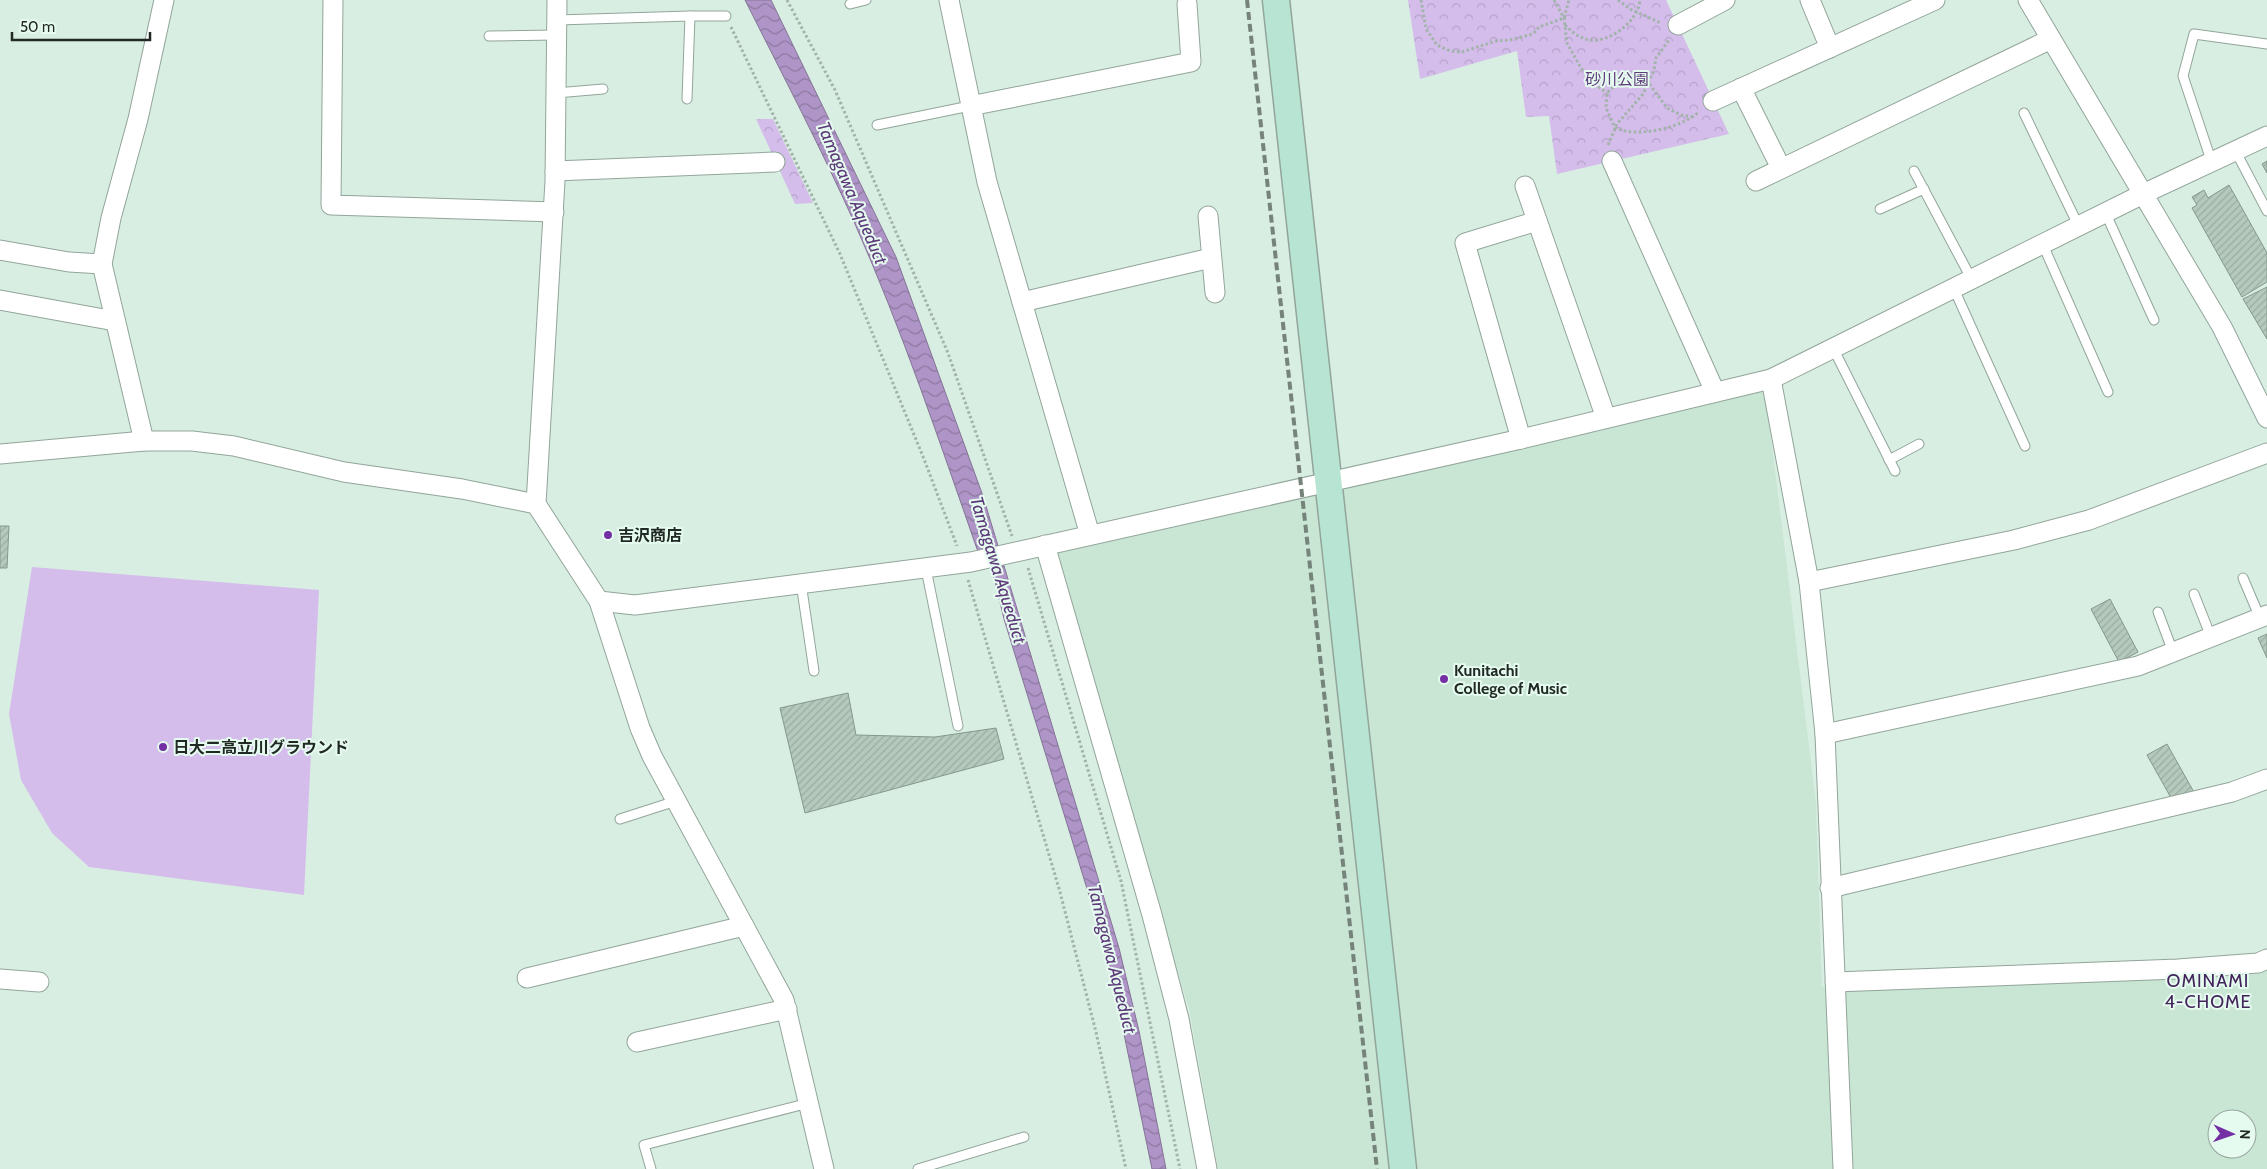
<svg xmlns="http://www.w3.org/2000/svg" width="2267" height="1169" font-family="Cabin,'Noto Sans JP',sans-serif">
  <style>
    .built { fill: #c9e5d4; fill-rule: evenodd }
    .forest { fill: url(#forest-crowns) }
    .pitch { fill: #d4bdeb }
    .water { fill: url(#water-waves); stroke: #847496 }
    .building { fill: url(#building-hatch); stroke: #85988d }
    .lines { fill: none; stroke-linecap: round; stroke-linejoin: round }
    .lane-casing { stroke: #92a59a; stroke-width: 11 }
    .street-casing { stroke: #92a59a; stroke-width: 21 }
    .secondary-casing { stroke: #92a59a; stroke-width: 29 }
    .path { stroke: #a2b3a9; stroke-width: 3; stroke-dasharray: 2.5 2.5; stroke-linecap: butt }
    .lane { stroke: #fff; stroke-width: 9 }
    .street { stroke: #fff; stroke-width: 19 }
    .secondary { stroke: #b8e4d4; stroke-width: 26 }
    .rail { stroke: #75837b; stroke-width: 4; stroke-dasharray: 8 4; stroke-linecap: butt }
    .poi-dot { fill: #732fa3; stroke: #e6fbef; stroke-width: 2 }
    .labels { text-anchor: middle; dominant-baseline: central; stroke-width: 4; stroke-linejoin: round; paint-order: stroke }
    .park-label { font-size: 16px; fill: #603d7c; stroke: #e6fbef }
    .poi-label { font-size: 16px; font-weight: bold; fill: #212925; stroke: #e6fbef; text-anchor: start }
    .water-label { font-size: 18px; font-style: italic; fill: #5d3a7a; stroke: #e6fbef }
    .neighbourhood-label { font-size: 18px; letter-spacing: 1px; fill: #42235b; stroke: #e6fbef }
  </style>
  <defs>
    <pattern id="forest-crowns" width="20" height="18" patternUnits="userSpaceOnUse" patternTransform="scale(1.25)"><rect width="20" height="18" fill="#d4bdeb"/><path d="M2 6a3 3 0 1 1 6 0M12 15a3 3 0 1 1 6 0" fill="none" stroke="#b6a2c9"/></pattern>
    <pattern id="water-waves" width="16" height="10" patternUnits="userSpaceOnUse" patternTransform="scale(1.25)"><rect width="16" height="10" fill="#ae94c7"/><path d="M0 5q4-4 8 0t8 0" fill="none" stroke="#8d79a1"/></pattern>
    <pattern id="building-hatch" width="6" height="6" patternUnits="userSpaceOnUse" patternTransform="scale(1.25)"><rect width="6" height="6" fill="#b5c9bd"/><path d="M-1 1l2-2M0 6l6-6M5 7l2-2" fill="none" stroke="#9bada2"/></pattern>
  </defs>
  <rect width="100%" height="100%" fill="#d9eee2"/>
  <path class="built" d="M1765,389L1816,803L1822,987L2255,974L2267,970V1169H1218L1189,1009L1049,555ZM2217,1119H2247V1149H2217Z"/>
  <g class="forest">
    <polygon points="1408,0 1666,0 1729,134 1557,174 1549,116 1526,117 1517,51 1420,79"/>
    <polygon points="756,119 773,119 813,203 795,204"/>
  </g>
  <polygon class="pitch" points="32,567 319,590 304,895 89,867 52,833 21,780 9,714"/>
  <path class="water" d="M745,0H771L896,257L983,496L1119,948L1139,1031L1166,1169H1152L1108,957L1004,619L993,573L977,549C939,440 902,330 855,224C821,148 782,74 745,0Z"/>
  <g class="building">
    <polygon points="2267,161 2267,173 2262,164"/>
    <polygon points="2229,185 2267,253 2267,282 2242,297 2192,208 2197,205 2192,197 2204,190 2208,198"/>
    <polygon points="2267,287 2267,339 2243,299"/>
    <polygon points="0,526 9,526 7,568 0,568"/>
    <polygon points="2110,599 2138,652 2119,662 2091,609"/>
    <polygon points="2267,634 2267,658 2258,638"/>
    <polygon points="848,693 856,735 935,737 996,728 1004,759 805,813 780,708"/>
    <polygon points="2167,744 2195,794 2175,805 2147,755"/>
  </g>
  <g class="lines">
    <defs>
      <g id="lane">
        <polyline points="850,4 866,0"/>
        <polyline points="690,16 726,16"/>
        <polyline points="557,20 690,16 687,99"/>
        <polyline points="489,36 556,35"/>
        <polyline points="556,93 603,89"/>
        <polyline points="2024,113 2079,227"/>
        <polyline points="877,125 970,106"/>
        <polyline points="2236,152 2267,211"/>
        <polyline points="2212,163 2183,76 2194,34 2267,44"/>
        <polyline points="1914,171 1972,280"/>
        <polyline points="1880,209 1924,189"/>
        <polyline points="2106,214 2154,320"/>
        <polyline points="2043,245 2108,392"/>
        <polyline points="1954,289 2025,446"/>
        <polyline points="1833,348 1895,471"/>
        <polyline points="1889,460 1919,444"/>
        <polyline points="926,569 958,726"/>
        <polyline points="2243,578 2260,618"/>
        <polyline points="801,583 814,671"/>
        <polyline points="2194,594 2211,637"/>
        <polyline points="2158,612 2173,652"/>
        <polyline points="620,819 676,801"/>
        <polyline points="651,1169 644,1145 809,1103"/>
        <polyline points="918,1169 1024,1137"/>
      </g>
      <g id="street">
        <polyline points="333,0 331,205 554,212"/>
        <polyline points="557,0 555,181 536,504 599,601 640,728 652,756 784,1000 824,1169"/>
        <polyline points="949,0 987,182 1090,535"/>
        <polyline points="1810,0 1830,48"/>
        <polyline points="2028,0 2222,327 2267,418"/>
        <polyline points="1678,25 1725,0"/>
        <polyline points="1741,88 1781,168"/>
        <polyline points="1713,101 1935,0"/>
        <polyline points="970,106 1191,62 1187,4"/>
        <polyline points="1612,161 1715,392"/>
        <polyline points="555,171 775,162"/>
        <polyline points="1756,181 2051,39"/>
        <polyline points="1525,186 1606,418"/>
        <polyline points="1208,216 1215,293"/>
        <polyline points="0,250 69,262 102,264"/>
        <polyline points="0,300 115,321"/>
        <polyline points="1022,302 1211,258"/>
        <polyline points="1771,379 1809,582 1825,734 1843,1169"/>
        <polyline points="1521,439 1465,243 1537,221"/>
        <polyline points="144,441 102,264 111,218 138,119 164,0"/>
        <polyline points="0,454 144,441 192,441 234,446 344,472 462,489 536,504"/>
        <polyline points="1045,545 1152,915 1179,1019 1207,1169"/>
        <polyline points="1809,582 2014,540 2089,520 2267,453"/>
        <polyline points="599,601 635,605 971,562 1521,439 1771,379 2143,194 2267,136"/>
        <polyline points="1825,734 2138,666 2267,615"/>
        <polyline points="1830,888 2232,792 2267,779"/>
        <polyline points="527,978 744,926"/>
        <polyline points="0,979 39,982"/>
        <polyline points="1835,982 2178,969 2258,963 2267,959"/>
        <polyline points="637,1042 787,1009"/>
      </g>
      <polyline id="secondary" points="1276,0 1403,1169"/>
    </defs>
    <use href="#lane" class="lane-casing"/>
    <use href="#street" class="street-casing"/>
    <use href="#secondary" class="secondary-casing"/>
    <g class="path">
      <polyline points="787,0 835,90 948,353 1012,536"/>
      <polyline points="1421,0 1426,29 1437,45 1450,51 1462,52 1496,41 1510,40 1533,34 1539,27 1564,18 1569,0"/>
      <polyline points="1554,0 1564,18 1567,43 1581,68 1592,82 1607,93"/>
      <polyline points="1618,0 1630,9 1661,23"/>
      <path d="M1565,25C1571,31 1577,36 1585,39C1607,46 1638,22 1640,0"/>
      <polyline points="731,27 840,254 924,459 957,546"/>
      <path d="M1693,117L1681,115L1667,108L1648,82L1641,78L1623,77L1607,93L1606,108L1615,128C1639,138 1680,128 1699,112"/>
      <polyline points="1608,145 1617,124 1643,94 1654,70 1656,58 1669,40"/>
      <polyline points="1028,568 1121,881 1180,1169"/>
      <polyline points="968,580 1060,892 1096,1032 1126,1169"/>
    </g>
    <use href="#lane" class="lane"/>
    <use href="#street" class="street"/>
    <use href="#secondary" class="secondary"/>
    <polyline class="rail" points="1247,0 1377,1169"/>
  </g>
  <g class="poi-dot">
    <circle cx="608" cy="535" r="5"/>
    <circle cx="1444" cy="679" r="5"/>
    <circle cx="163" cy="747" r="5"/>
  </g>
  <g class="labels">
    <g class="park-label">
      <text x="1617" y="79">砂川公園</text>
    </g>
    <g class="poi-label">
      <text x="618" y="535">吉沢商店</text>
      <text x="1454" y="670">Kunitachi<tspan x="1454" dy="18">College of Music</tspan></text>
      <text x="173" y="747">日大二高立川グラウンド</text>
    </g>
    <g class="water-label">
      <text transform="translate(852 193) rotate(67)">Tamagawa Aqueduct</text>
      <text transform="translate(998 570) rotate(73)">Tamagawa Aqueduct</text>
      <text transform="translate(1112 959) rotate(76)">Tamagawa Aqueduct</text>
    </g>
    <g class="neighbourhood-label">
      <text x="2208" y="981">OMINAMI<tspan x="2208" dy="21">4-CHOME</tspan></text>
    </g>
  </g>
  <g transform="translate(2232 1134) rotate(92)"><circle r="24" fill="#e6fbef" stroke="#97a79e"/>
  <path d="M0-4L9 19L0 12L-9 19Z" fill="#732fa3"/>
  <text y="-8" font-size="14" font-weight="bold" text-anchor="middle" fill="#212925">N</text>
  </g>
  <path d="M12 32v8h138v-8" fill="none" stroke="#212925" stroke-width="2.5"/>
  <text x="20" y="32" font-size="15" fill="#212925" stroke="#e6fbef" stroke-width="4" paint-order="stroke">50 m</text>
</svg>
